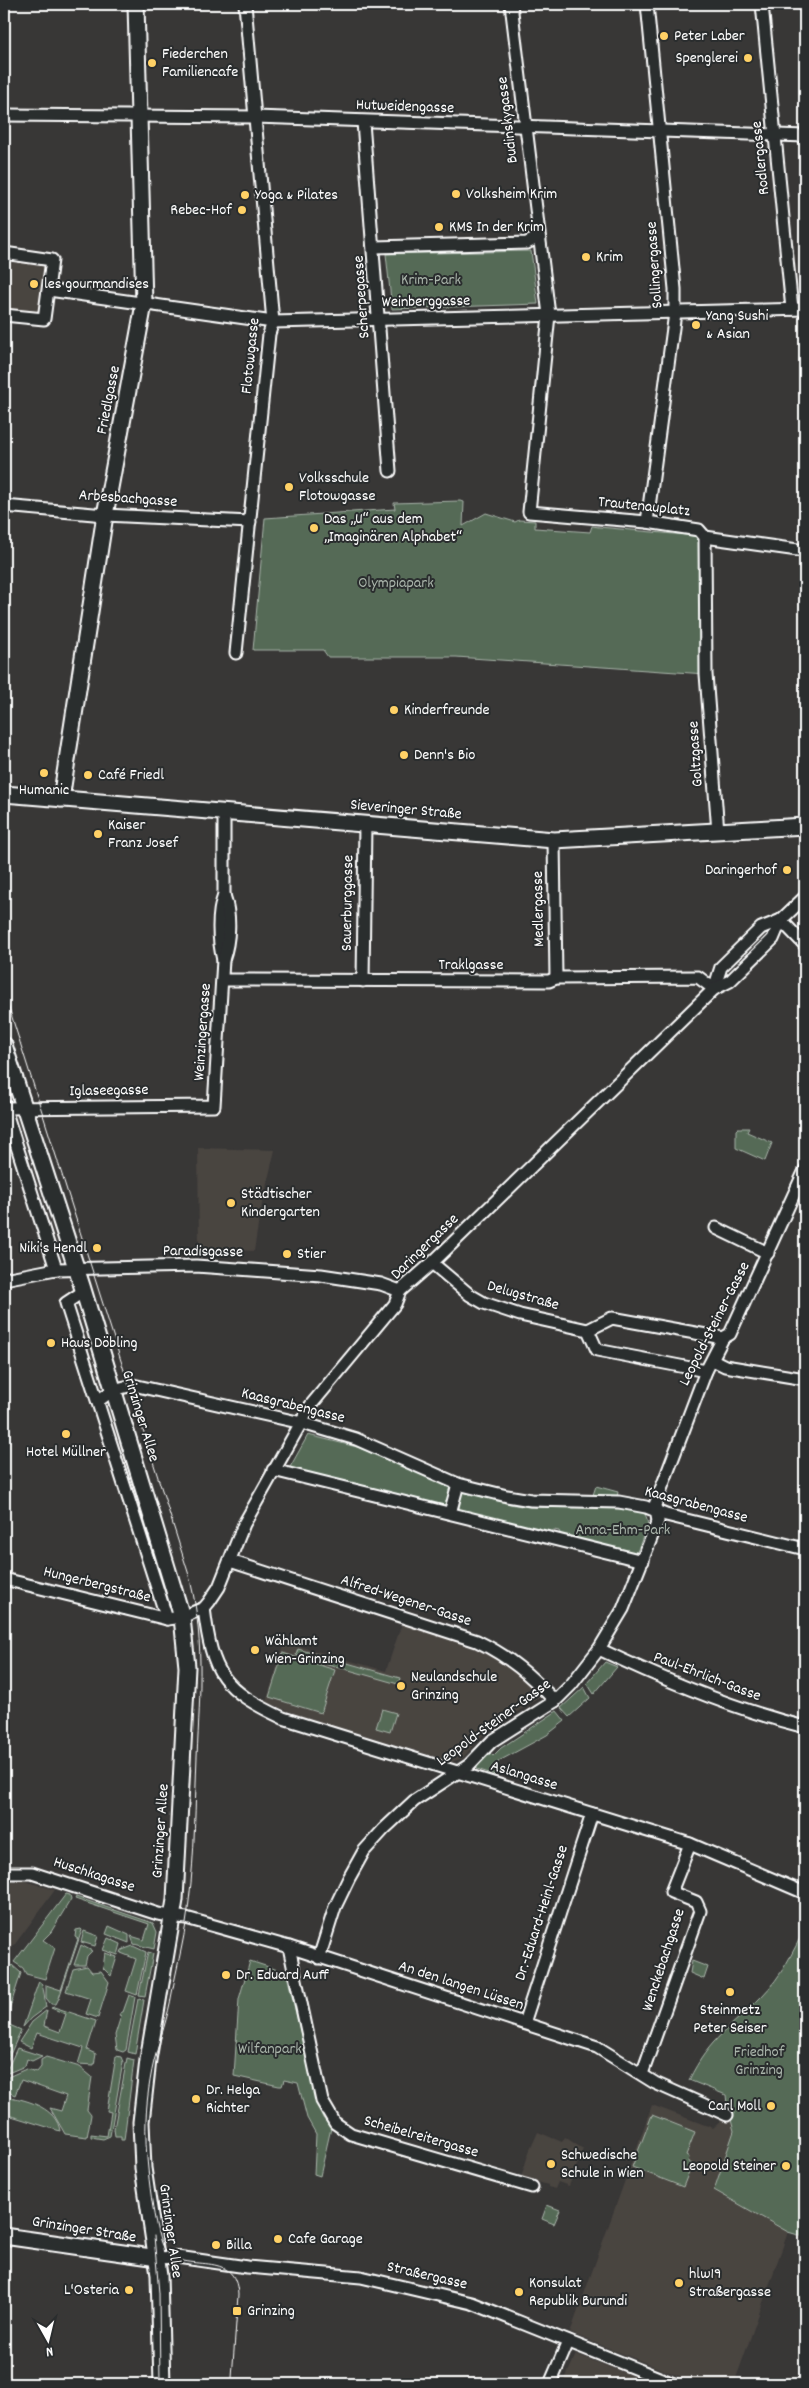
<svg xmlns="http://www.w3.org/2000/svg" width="809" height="2388" font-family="Dekko,sans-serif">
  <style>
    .built { fill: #494440 }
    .green { fill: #556b57; stroke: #aab5ab }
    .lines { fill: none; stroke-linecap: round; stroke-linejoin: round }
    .street-casing { stroke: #fff; stroke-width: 15 }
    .secondary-casing { stroke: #fff; stroke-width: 19 }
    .street { stroke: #2a2d2e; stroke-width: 11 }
    .secondary { stroke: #2a2d2e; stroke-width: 15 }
    .tram { stroke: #fff; stroke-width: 1 }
    .poi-dot { fill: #ffd166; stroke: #2a2d2e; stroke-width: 2 }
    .labels { text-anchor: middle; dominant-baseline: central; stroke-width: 4; stroke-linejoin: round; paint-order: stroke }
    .poi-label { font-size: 16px; fill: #fff; stroke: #2a2d2e; text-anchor: start }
    .street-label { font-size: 16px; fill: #fff; stroke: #2a2d2e }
    .park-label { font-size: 16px; fill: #aab5ab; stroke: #2a2d2e }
  </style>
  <rect width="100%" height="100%" fill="#383736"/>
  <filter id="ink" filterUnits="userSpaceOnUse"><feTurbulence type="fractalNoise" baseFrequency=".02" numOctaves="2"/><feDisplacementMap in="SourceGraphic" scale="10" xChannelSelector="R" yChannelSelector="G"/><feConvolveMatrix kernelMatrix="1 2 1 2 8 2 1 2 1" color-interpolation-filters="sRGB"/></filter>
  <g filter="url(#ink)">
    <g class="built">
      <polygon points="4,259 46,266 38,312 5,308 4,310"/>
      <polygon points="198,1148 275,1150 260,1213 254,1251 199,1248"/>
      <polygon points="402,1623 477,1649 498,1660 521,1676 541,1696 481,1737 463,1758 452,1762 298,1715 266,1702 285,1642 386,1671"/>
      <polygon points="22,1880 55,1890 4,1959 4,1882"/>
      <polygon points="652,2105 713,2128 721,2121 732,2122 734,2131 714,2190 788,2232 734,2384 699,2384 570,2333"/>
      <polygon points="538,2132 562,2142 565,2137 583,2149 569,2186 558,2182 555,2189 548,2187 548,2185 521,2177 529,2152"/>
      <polygon points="576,2354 643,2380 642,2384 563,2384"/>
    </g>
    <g class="green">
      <polygon points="531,251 538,304 392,309 386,254"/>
      <polygon points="460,501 464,502 463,526 486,513 515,522 519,520 535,521 535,528 590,532 592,526 599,527 695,536 699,541 705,541 706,674 456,657 328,657 323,650 253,650 265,518 395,509 394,503"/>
      <polygon points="738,1128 749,1128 747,1132 772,1143 765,1161 736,1148 736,1130"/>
      <polygon points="308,1435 357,1447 448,1485 451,1489 446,1505 437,1505 289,1469"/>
      <polygon points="596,1486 618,1492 617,1497 593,1495"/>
      <path d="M462,1491C484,1497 507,1505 530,1507C568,1509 607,1504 645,1513L648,1524L637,1552L634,1554L562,1537L559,1531L554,1530L547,1533L462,1512L459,1509Z"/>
      <polygon points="298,1649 400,1678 398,1684 296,1655"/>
      <polygon points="283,1653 335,1670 321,1713 269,1697"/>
      <polygon points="605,1662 617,1667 594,1694 587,1683"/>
      <polygon points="584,1687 590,1698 569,1717 561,1708"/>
      <polygon points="382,1709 396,1713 390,1732 376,1728"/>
      <polygon points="557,1711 565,1721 547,1735 499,1761 496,1766 495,1775 477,1769 477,1764 489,1752 493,1756 501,1748"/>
      <polygon points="66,1894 70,1895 71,1899 51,1932 43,1940 55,1948 45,1979 26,1974 23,1968 14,1962"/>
      <polygon points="76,1897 153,1923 157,1932 154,1949 134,1944 131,1936 144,1940 149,1924 75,1899"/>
      <polygon points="109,1926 129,1935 129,1943 106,1934"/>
      <path d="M805,1928V2237L788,2232L714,2190L734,2131L731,2120L734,2110L727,2104L726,2095L689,2080C710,2037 731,2028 762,1996C781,1977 793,1952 805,1928Z"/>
      <polygon points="81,1929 82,1930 59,1998 56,2004 51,2004 46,1998 46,1985 61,1990 78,1939 75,1937 76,1930"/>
      <polygon points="84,1931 98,1936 95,1946 81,1942"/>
      <polygon points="108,1938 121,1944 118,1955 103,1950"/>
      <polygon points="81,1945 92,1951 87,1956 85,1965 74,1965"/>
      <polygon points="133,1946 146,1952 137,1995 126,1991 136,1959 121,1953 122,1950"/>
      <polygon points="148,1952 153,1954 145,1996 139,1995"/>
      <polygon points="105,1953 117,1957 111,1976 103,1968"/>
      <polygon points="250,1961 284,1972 288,1979 317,2104 323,2118 331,2128 320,2176 314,2174 316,2134 307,2118 298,2083 284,2080 282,2086 279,2086 234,2076 239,1999"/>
      <polygon points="692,1961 708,1967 704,1979 690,1973"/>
      <polygon points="12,1965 21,1973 5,2023 21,2030 4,2068 4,2061 9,2052 4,2049 4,1974"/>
      <polygon points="87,1966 92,1972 101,1971 109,1982 98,2018 86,2014 91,1999 66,1991 73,1969"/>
      <path d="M39,1981C45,1987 44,1999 46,2007L31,2018L23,2027Z"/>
      <polygon points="129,1995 135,1997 126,2050 123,2052 117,2050 115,2035 121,2016 119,2015 121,2012 123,2012"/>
      <polygon points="138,1999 144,2000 135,2054 128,2052"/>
      <polygon points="54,2007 96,2021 87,2050 96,2054 94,2065 78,2064 83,2048 37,2033 31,2048 19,2042 32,2022 47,2010 44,2026 60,2032 66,2014 51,2008"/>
      <polygon points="17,2048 42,2056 32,2061 27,2059 25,2066 8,2073 7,2070"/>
      <polygon points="116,2056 121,2057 123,2062 110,2136 103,2139 91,2137 91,2134 107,2136 111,2112 107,2111"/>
      <polygon points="46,2057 80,2067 92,2077 87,2110 91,2115 87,2137 65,2134 50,2108 61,2111 66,2096 21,2080 15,2095 8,2092 8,2077 26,2069 37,2072 41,2067 41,2060"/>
      <polygon points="127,2058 134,2060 124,2140 121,2140 121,2136 115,2136 114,2129"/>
      <path d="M9,2097C29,2100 57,2109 60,2131L5,2114Z"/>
      <polygon points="652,2115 695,2132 686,2155 689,2157 688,2162 692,2164 683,2187 632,2167"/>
      <polygon points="547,2205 560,2210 554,2224 542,2219"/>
    </g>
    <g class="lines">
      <defs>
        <g id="street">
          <polyline points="511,4 549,315 529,512 647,522 699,530 705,537 706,674 718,832"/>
          <polyline points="647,4 675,289 675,313 647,522"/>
          <polyline points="762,4 792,309"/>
          <polyline points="4,115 255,117 805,136"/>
          <polyline points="363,122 390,471"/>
          <polyline points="374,247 527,243 535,239 538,233"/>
          <polyline points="4,253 52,260 44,319 4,315"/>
          <polyline points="49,290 273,322 805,309"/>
          <polyline points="4,506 105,515 250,522"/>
          <polyline points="705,537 805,551"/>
          <polyline points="236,653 269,334 273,322 245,4"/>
          <polyline points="554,840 556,978"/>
          <polyline points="781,920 805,945"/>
          <path d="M223,960C218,940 217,914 224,895V813"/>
          <polyline points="223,980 549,981 556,978 698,977 714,989"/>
          <polyline points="363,981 365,824"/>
          <polyline points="714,989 721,967 761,928 781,920 805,897"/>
          <polyline points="4,1106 56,1269"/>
          <path d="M4,1108L214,1106L223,960C230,940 231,915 224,895"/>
          <polyline points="716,1228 768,1253"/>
          <polyline points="432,1263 470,1295 484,1303 520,1315 588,1330 612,1318 723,1338"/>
          <polyline points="4,1279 56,1269 196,1266 321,1275 381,1284 400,1291"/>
          <polyline points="84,1291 66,1303 167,1619"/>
          <polyline points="588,1330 597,1350 706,1371"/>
          <polyline points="713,1360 725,1366 805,1379"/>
          <polyline points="98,1401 113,1390 133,1385 302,1423 356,1439 458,1484 507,1496 531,1500 619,1502 646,1507 666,1515 805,1549"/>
          <polyline points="273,1470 643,1561"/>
          <polyline points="450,1513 458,1484"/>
          <path d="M230,1561L477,1641C510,1657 530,1675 555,1701"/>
          <polyline points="4,1579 167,1619 182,1617 204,1608 209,1602 219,1587 244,1524 311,1405 395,1304 400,1291 432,1263 714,989 730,981 773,939 781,920"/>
          <path d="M204,1608C212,1674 222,1689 283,1718L690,1844L805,1893"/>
          <path d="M599,1649C666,1681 733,1709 805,1727"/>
          <polyline points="4,1873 32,1873 158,1914 186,1918 289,1947 597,2047 655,2083 727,2115"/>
          <polyline points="289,1947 322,2101 335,2123 351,2134 532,2187"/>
          <polyline points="319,1958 335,1907 349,1878 364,1851 384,1829 414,1801 469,1765 492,1741 555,1701 571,1685 599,1649 623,1609 658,1521 655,1505 706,1371 723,1338 730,1334 805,1170"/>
          <polyline points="524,2023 592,1814"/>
          <polyline points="642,2074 700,1911 696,1902 671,1892 690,1844"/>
          <polyline points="158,2258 177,2257 247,2267 361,2277 472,2303 674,2384"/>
          <polyline points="550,2384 568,2342"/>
        </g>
        <g id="secondary">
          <polyline points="4,794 554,840 805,826"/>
          <polyline points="61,799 105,515 144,304 136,4"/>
          <polyline points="4,1045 82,1286 182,1617 187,1667 175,1900 148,2060 141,2122 143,2168 159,2275 162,2384"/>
          <polyline points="4,2236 158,2258"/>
        </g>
      </defs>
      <use href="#street" class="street-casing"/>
      <use href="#secondary" class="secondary-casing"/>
      <use href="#street" class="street"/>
      <use href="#secondary" class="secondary"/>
      <g class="tram">
        <path d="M4,992L188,1572C205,1633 200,1693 197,1756C195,1804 195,1853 189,1901C186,1932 178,1962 172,1993C168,2017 160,2039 154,2061C148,2086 145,2114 146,2139C146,2159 154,2237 165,2251C186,2275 236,2247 238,2295L232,2378"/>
        <polyline points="154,2236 159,2293 160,2384"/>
      </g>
    </g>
  </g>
  <g class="poi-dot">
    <circle cx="664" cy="36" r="5"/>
    <circle cx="748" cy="58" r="5"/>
    <circle cx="152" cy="63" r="5"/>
    <circle cx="456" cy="194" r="5"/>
    <circle cx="245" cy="195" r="5"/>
    <circle cx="242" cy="210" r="5"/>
    <circle cx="439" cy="227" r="5"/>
    <circle cx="586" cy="257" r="5"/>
    <circle cx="34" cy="284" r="5"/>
    <circle cx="696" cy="325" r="5"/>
    <circle cx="289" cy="487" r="5"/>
    <circle cx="314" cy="528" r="5"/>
    <circle cx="394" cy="710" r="5"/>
    <circle cx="404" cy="755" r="5"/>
    <circle cx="44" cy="773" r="5"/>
    <circle cx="88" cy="775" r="5"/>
    <circle cx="98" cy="834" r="5"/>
    <circle cx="787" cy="870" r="5"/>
    <circle cx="231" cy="1203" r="5"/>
    <circle cx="97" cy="1248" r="5"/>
    <circle cx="287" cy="1254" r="5"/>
    <circle cx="51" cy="1343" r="5"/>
    <circle cx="66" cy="1434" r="5"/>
    <circle cx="255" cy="1650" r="5"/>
    <circle cx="401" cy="1686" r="5"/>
    <circle cx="226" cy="1975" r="5"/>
    <circle cx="730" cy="1992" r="5"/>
    <circle cx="196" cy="2099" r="5"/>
    <circle cx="771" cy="2106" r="5"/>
    <circle cx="551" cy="2164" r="5"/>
    <circle cx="786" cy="2166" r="5"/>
    <circle cx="278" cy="2239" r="5"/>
    <circle cx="216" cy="2245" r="5"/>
    <circle cx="679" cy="2283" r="5"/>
    <circle cx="129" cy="2290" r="5"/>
    <circle cx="519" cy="2292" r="5"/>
    <rect x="232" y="2306" width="10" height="10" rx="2.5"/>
  </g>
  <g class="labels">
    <g class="poi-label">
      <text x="674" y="36">Peter Laber</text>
      <text x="162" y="54">Fiederchen<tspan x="162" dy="18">Familiencafe</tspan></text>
      <text x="738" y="58" text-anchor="end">Spenglerei</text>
      <text x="466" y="194">Volksheim Krim</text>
      <text x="255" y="195">Yoga &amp; Pilates</text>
      <text x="232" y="210" text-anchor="end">Rebec-Hof</text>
      <text x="449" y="227">KMS In der Krim</text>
      <text x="596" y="257">Krim</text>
      <text x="44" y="284">les gourmandises</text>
      <text x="706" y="316">Yang Sushi<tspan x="706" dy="18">&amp; Asian</tspan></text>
      <text x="299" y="478">Volksschule<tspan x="299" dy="18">Flotowgasse</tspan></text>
      <text x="324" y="519">Das „U“ aus dem<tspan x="324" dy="18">„Imaginären Alphabet“</tspan></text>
      <text x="404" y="710">Kinderfreunde</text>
      <text x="414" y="755">Denn's Bio</text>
      <text x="98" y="775">Café Friedl</text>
      <text x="44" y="790" text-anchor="middle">Humanic</text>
      <text x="108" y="825">Kaiser<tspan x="108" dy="18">Franz Josef</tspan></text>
      <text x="777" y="870" text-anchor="end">Daringerhof</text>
      <text x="241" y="1194">Städtischer<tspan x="241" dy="18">Kindergarten</tspan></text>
      <text x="87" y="1248" text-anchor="end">Niki's Hendl</text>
      <text x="297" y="1254">Stier</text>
      <text x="61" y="1343">Haus Döbling</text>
      <text x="66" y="1452" text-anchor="middle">Hotel Müllner</text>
      <text x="265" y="1641">Wählamt<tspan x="265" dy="18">Wien-Grinzing</tspan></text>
      <text x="411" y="1677">Neulandschule<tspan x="411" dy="18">Grinzing</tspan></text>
      <text x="236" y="1975">Dr. Eduard Auff</text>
      <text x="730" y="2010" text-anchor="middle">Steinmetz<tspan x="730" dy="18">Peter Seiser</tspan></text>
      <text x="206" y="2090">Dr. Helga<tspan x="206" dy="18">Richter</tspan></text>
      <text x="761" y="2106" text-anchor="end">Carl Moll</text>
      <text x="561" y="2155">Schwedische<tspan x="561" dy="18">Schule in Wien</tspan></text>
      <text x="776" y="2166" text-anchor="end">Leopold Steiner</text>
      <text x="288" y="2239">Cafe Garage</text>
      <text x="226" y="2245">Billa</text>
      <text x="689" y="2274">hlw19<tspan x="689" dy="18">Straßergasse</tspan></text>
      <text x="529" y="2283">Konsulat<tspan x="529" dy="18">Republik Burundi</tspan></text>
      <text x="119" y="2290" text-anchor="end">L'Osteria</text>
      <text x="247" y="2311">Grinzing</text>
    </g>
    <g class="street-label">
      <text transform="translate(405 107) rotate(2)">Hutweidengasse</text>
      <text transform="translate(508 120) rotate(-97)">Budinskygasse</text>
      <text transform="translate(761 158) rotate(-96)">Rodlergasse</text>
      <text transform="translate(655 265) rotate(-94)">Sollingergasse</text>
      <text transform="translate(362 297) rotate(-94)">Scherpegasse</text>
      <text transform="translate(426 302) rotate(-1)">Weinberggasse</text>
      <text transform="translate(251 356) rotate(-84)">Flotowgasse</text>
      <text transform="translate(109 400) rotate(-79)">Friedlgasse</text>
      <text transform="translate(128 499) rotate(4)">Arbesbachgasse</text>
      <text transform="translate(644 507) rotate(6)">Trautenauplatz</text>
      <text transform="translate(696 754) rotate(-94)">Goltzgasse</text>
      <text transform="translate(406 810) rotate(5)">Sieveringer Straße</text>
      <text transform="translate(348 903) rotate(-89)">Sauerburggasse</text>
      <text transform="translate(539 909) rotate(-91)">Medlergasse</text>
      <text x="471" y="965">Traklgasse</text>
      <text transform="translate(203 1032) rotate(-86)">Weinzingergasse</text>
      <text transform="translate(109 1091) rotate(-1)">Iglaseegasse</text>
      <text transform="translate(425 1247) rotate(-44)">Daringergasse</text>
      <text transform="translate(203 1252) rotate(1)">Paradisgasse</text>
      <text transform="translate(523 1296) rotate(16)">Delugstraße</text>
      <text transform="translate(715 1324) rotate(-63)">Leopold-Steiner-Gasse</text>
      <text transform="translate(293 1406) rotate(14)">Kaasgrabengasse</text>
      <text transform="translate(140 1416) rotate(73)">Grinzinger Allee</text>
      <text transform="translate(696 1505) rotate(15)">Kaasgrabengasse</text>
      <text transform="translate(97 1585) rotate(14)">Hungerbergstraße</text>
      <text transform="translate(406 1601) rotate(18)">Alfred-Wegener-Gasse</text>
      <text transform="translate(707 1677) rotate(21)">Paul-Ehrlich-Gasse</text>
      <text transform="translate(494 1723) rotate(-36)">Leopold-Steiner-Gasse</text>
      <text transform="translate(524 1776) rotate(17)">Aslangasse</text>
      <text transform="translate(161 1831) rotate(-86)">Grinzinger Allee</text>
      <text transform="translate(94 1875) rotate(18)">Huschkagasse</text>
      <text transform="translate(542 1913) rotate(-72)">Dr.-Eduard-Heinl-Gasse</text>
      <text transform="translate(664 1960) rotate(-72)">Wenckebachgasse</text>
      <text transform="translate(461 1986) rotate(18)">An den langen Lüssen</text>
      <text transform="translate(421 2137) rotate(16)">Scheibelreitergasse</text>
      <text transform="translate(84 2230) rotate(9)">Grinzinger Straße</text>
      <text transform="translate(170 2231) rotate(82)">Grinzinger Allee</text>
      <text transform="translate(427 2276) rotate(13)">Straßergasse</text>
    </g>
    <g class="park-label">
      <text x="431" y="280">Krim-Park</text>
      <text x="396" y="583">Olympiapark</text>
      <text x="623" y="1530">Anna-Ehm-Park</text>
      <text x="270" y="2049">Wilfanpark</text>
      <text x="759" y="2052">Friedhof<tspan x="759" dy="18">Grinzing</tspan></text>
    </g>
  </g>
  <rect width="809" height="2388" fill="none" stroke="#2a2d2e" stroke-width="20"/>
  <rect x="10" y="10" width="789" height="2368" fill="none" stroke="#fff" stroke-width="2" filter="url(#ink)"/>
  <g transform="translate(48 2340) rotate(172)" stroke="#2a2d2e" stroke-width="4" paint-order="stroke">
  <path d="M0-4L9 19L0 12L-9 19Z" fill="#ffffff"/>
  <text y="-8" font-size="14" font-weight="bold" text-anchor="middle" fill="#ffffff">N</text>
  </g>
</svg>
